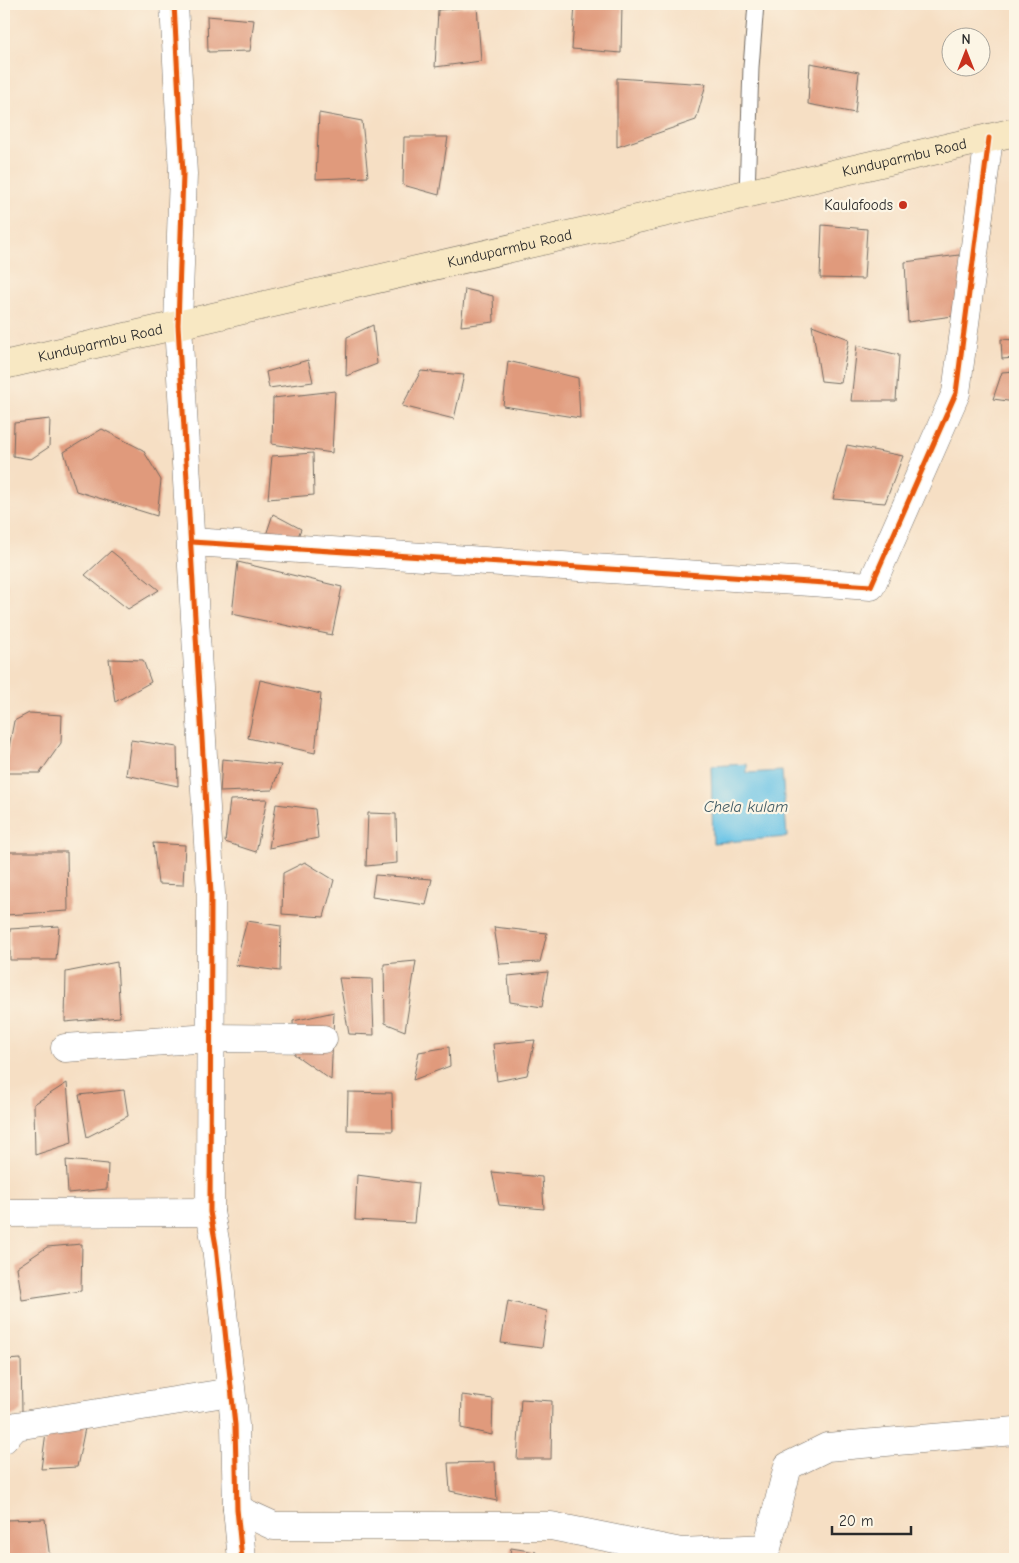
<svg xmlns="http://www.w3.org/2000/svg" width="1019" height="1563" font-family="'Comic Neue',sans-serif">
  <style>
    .water { fill: #6ac4e7; stroke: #4a7889 }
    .building { fill: #e09a7c }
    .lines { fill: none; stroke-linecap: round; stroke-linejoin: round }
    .service-casing { stroke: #726a61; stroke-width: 17 }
    .minor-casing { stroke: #726a61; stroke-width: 29 }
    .secondary-casing { stroke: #726a61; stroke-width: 29 }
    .service { stroke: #fff; stroke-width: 15 }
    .minor { stroke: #fff; stroke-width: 28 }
    .secondary { stroke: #f8e8c3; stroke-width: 28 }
    .cycleway-casing { stroke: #fcf5e5; stroke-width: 8 }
    .cycleway { stroke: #e8590c; stroke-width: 5 }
    .poi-dot { fill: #c8321e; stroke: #fcf5e5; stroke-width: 2 }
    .labels { text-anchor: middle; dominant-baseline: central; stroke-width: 4.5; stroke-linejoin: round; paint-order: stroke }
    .street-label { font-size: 15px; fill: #2b2b2b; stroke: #fcf5e5 }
    .poi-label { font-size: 15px; fill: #2b2b2b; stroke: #fcf5e5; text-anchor: end }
    .water-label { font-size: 16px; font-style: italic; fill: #3e5963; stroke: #fcf5e5 }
  </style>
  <rect width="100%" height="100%" fill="#fcf5e5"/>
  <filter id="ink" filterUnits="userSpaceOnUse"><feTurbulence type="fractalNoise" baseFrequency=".02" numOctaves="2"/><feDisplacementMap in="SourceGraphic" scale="10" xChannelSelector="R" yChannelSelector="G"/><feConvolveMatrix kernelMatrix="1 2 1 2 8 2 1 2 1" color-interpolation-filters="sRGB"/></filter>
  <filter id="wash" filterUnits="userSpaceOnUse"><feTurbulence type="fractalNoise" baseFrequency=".0096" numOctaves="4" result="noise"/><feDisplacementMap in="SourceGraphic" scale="20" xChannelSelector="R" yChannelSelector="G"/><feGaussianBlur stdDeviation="1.12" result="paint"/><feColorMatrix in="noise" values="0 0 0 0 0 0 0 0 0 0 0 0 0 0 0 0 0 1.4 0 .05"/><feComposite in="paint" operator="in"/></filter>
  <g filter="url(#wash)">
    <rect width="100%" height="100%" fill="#f6dfc4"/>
    <polygon class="water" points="747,764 747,773 782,771 787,837 713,843 711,766"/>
    <g id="blocks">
      <g class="building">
        <polygon points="575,4 622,4 621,53 572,49"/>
        <polygon points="477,6 481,61 435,67 438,10"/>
        <polygon points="207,16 254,20 250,51 208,52"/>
        <polygon points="810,63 859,72 855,113 808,104"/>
        <polygon points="617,78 706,84 696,120 617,147"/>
        <polygon points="319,113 362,121 368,177 316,179"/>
        <polygon points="404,137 448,137 439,195 403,185"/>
        <polygon points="822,225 867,229 864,279 820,278"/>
        <polygon points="959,255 968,314 908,322 905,262"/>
        <polygon points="465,289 493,296 494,322 461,326"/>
        <polygon points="373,325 377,364 346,376 347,337"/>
        <polygon points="812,325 849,339 841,383 821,381"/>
        <polygon points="1001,339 1015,340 1015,358 1002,359"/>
        <polygon points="857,345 899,355 896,401 851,401"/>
        <polygon points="308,360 313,382 269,388 266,372"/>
        <polygon points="508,361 578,378 580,418 503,406"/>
        <polygon points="421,371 464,375 454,419 402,406"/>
        <polygon points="1015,371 1015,402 993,399 1002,372"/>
        <polygon points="335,391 332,453 272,444 273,398"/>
        <polygon points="50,419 49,447 31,459 13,456 14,423"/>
        <polygon points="102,429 143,450 161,480 157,516 76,491 64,452"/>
        <polygon points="847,445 903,456 885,503 833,499"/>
        <polygon points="313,453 314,495 268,499 272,456"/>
        <polygon points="273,514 301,529 295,544 266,535"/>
        <polygon points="111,551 159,590 128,609 85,575"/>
        <polygon points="238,562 342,587 332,635 232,614"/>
        <polygon points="4,582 7,582 7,604 4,605"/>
        <polygon points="109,659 143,660 151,682 115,702"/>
        <polygon points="260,680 321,694 315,753 248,738"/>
        <polygon points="29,713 62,715 61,743 40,773 4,773 14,721"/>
        <polygon points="131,740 177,747 178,786 126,775"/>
        <polygon points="222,759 281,765 272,790 220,792"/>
        <polygon points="267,799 256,852 225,842 230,800"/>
        <polygon points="276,804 315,809 318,838 269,848"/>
        <polygon points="368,813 396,814 397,863 366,866"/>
        <polygon points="153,843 185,845 183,885 158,884"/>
        <polygon points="4,852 67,852 68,911 6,915 4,907"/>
        <polygon points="305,862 334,880 324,917 282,914 283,873"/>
        <polygon points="375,875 432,879 426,905 372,897"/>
        <polygon points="247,921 281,926 280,971 235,965"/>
        <polygon points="59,926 56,960 10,960 10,929"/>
        <polygon points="494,927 547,933 540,962 500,964"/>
        <polygon points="416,961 405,1031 385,1023 384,964"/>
        <polygon points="117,962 120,1017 65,1022 66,972"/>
        <polygon points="548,972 542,1007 510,1002 508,976"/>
        <polygon points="339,978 372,979 374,1035 349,1034"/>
        <polygon points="334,1012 331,1080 294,1054 293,1021"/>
        <polygon points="535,1040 527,1075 497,1081 493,1044"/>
        <polygon points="449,1047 450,1066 413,1080 419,1052"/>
        <polygon points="67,1083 72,1143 35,1155 34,1104"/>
        <polygon points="124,1090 128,1116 87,1137 79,1095"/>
        <polygon points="348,1092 392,1093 393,1131 347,1130"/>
        <polygon points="66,1160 108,1164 107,1189 68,1193"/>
        <polygon points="492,1172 542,1177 544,1209 499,1205"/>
        <polygon points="357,1175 418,1183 414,1223 355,1220"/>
        <polygon points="82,1244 81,1291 22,1300 17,1267 47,1247"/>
        <polygon points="508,1301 547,1311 542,1348 501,1343"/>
        <polygon points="21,1359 22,1411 4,1420 4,1360"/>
        <polygon points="462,1395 493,1399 492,1435 461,1428"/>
        <polygon points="521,1399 552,1401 551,1459 517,1459"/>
        <polygon points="86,1423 77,1467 41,1469 47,1425"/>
        <polygon points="495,1462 497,1501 450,1491 448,1463"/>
        <polygon points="45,1519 50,1559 4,1559 4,1520"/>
        <polygon points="511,1548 536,1552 536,1559 509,1559"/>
      </g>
    </g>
  </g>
  <g filter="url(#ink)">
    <use href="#blocks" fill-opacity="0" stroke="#726a61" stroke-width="1"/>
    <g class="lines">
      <defs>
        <polyline id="service" points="747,194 751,67 756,4"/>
        <g id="minor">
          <polyline points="174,4 183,174 178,325 211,894 210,1212 216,1246 235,1425 237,1509 242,1559"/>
          <polyline points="192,542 871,586 956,393 989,138"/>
          <polyline points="65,1048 210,1038 323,1039"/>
          <polyline points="4,1213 210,1212"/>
          <polyline points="4,1439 16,1426 231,1392"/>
          <polyline points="237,1509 274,1526 551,1526 681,1552 767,1548 788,1466 827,1447 1015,1431"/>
        </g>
        <g id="secondary">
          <path id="s1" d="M4,365L1015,132"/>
        </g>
      </defs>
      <use href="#service" class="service-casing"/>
      <use href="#minor" class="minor-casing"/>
      <use href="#secondary" class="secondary-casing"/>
      <use href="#service" class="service"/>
      <use href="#minor" class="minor"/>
      <use href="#secondary" class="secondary"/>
      <defs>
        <g id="cycleway">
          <polyline points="174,4 183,174 178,325 211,894 210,1212 216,1246 235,1425 237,1509 242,1559"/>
          <polyline points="192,542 871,586 956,393 989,138"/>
        </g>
      </defs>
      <use href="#cycleway" class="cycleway-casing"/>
      <use href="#cycleway" class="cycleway"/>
    </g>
  </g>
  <circle class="poi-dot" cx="903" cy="205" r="5"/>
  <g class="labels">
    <g class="street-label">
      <text stroke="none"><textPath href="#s1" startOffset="924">Kunduparmbu Road</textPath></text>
      <text stroke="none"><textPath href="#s1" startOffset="519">Kunduparmbu Road</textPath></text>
      <text stroke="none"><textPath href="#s1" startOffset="99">Kunduparmbu Road</textPath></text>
    </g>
    <g class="poi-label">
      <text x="893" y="205">Kaulafoods</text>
    </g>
    <g class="water-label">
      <text x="746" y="807">Chela kulam</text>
    </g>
  </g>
  <rect width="1019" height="1563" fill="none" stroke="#fcf5e5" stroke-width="20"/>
  <g transform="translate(966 52)"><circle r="24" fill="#fcf5e5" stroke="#a8a49b"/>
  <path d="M0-4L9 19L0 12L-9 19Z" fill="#c8321e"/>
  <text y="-8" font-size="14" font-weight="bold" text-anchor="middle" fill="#2b2b2b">N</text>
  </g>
  <path d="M832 1526v8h79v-8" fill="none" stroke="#2b2b2b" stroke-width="2.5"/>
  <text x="839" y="1526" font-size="15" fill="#2b2b2b" stroke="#fcf5e5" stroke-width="4" paint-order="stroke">20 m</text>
</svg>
